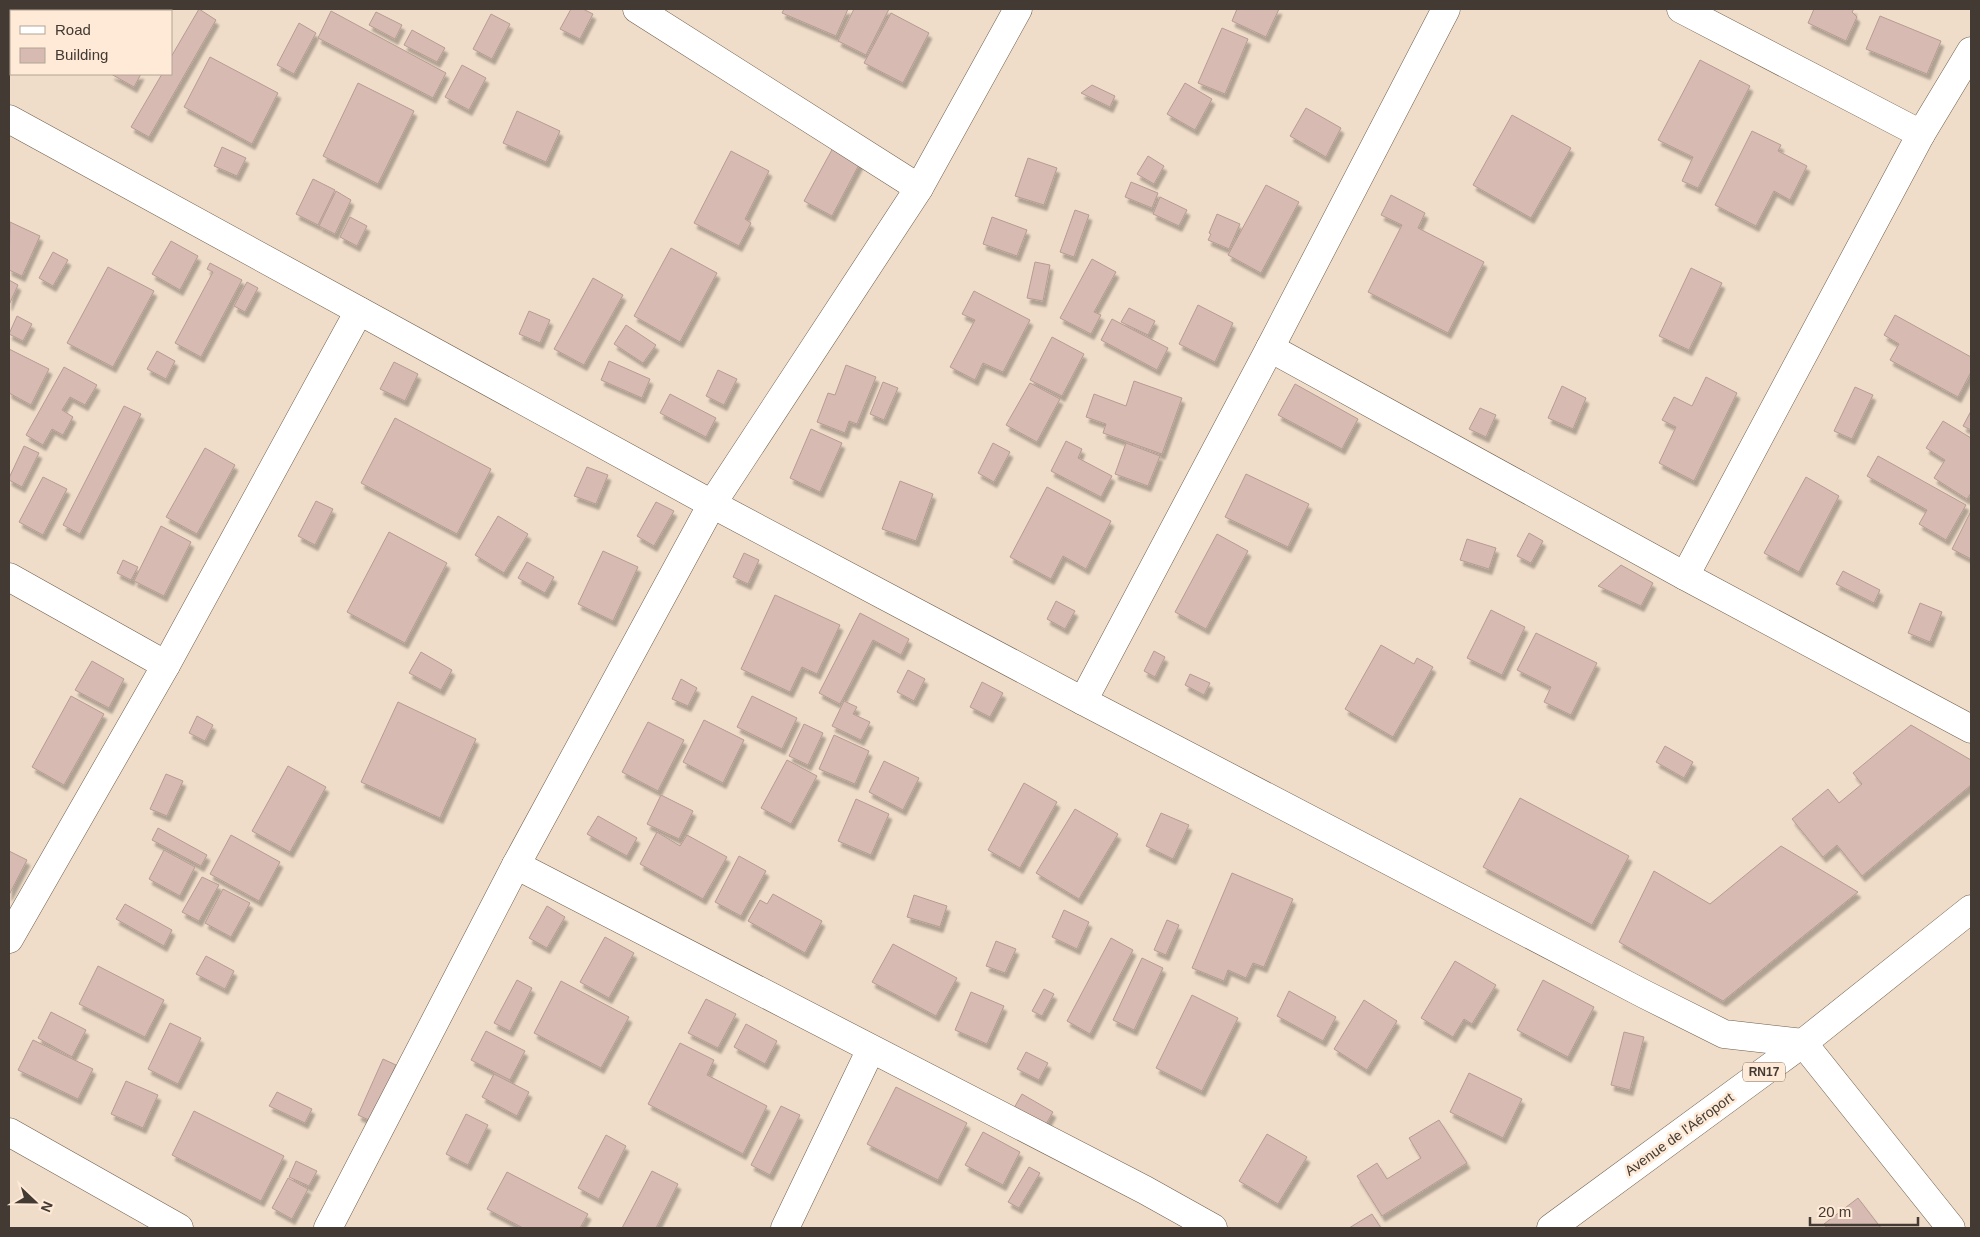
<svg xmlns="http://www.w3.org/2000/svg" width="1980" height="1237" font-family="Arial,sans-serif">
  <style>
    .building { fill: #d7bbb3; stroke: #b69b93; filter: url(#shadow) }
    .lines { fill: none; stroke-linecap: round; stroke-linejoin: round }
    .minor-casing { stroke: #6d5d4b; stroke-width: 29 }
    .major-casing { stroke: #6d5d4b; stroke-width: 29 }
    .minor { stroke: #fff; stroke-width: 28 }
    .major { stroke: #fff; stroke-width: 28 }
    .labels { text-anchor: middle; dominant-baseline: central; stroke-width: 5; stroke-linejoin: round; paint-order: stroke }
    .shield { fill: #feead6; stroke: #7a6f64; stroke-width: 1 }
    .shield-label { font-size: 12px; font-weight: bold; fill: #423a33 }
    .street-label { font-size: 14px; fill: #423a33; stroke: #feead6 }
  </style>
  <defs>
    <filter id="shadow"><feDropShadow dx="3" dy="5.5" stdDeviation="1" flood-color="#0004"/></filter>
  </defs>
  <rect width="100%" height="100%" fill="#f0ddc9"/>
  <g class="building">
    <polygon points="37,9 54,9 53,11 35,11"/>
    <polygon points="199,9 216,20 149,137 131,127 162,74 171,74 171,57"/>
    <polygon points="571,9 583,9 593,14 580,39 560,29"/>
    <polygon points="784,9 848,9 836,36 782,13"/>
    <polygon points="854,9 889,9 866,55 838,41"/>
    <polygon points="1237,9 1279,9 1266,37 1232,21"/>
    <polygon points="1814,9 1854,9 1852,12 1857,17 1846,41 1808,23"/>
    <polygon points="331,11 446,73 433,98 318,38"/>
    <polygon points="376,12 402,25 395,39 369,25"/>
    <polygon points="891,13 929,33 903,83 864,63"/>
    <polygon points="491,14 510,24 492,59 473,49"/>
    <polygon points="1880,16 1941,41 1927,74 1866,49"/>
    <polygon points="299,23 316,33 294,74 277,65"/>
    <polygon points="1222,28 1248,39 1225,94 1198,83"/>
    <polygon points="412,30 445,48 437,62 404,45"/>
    <polygon points="210,57 278,93 252,144 184,107"/>
    <polygon points="1700,60 1750,86 1698,188 1682,181 1693,157 1658,140"/>
    <polygon points="462,65 486,78 469,110 445,97"/>
    <polygon points="111,74 141,74 134,87"/>
    <polygon points="358,83 414,111 378,184 323,156"/>
    <polygon points="1185,83 1212,99 1195,130 1167,114"/>
    <polygon points="1092,85 1115,96 1110,107 1081,93"/>
    <polygon points="1306,108 1341,128 1326,157 1290,136"/>
    <polygon points="517,111 560,131 546,162 503,143"/>
    <polygon points="1512,115 1571,148 1531,218 1473,185"/>
    <polygon points="1752,131 1781,145 1778,151 1807,166 1790,200 1774,191 1756,226 1715,205"/>
    <polygon points="834,146 861,161 832,216 804,201"/>
    <polygon points="222,147 246,158 237,176 214,166"/>
    <polygon points="731,151 769,171 745,219 751,223 739,246 694,223"/>
    <polygon points="1148,156 1164,166 1154,184 1137,174"/>
    <polygon points="1028,158 1057,168 1044,205 1015,196"/>
    <polygon points="313,179 335,190 318,225 296,214"/>
    <polygon points="1131,182 1158,193 1152,208 1125,197"/>
    <polygon points="1266,185 1299,202 1261,273 1228,255"/>
    <polygon points="336,191 351,200 335,234 319,226"/>
    <polygon points="1391,195 1425,213 1418,228 1484,262 1448,333 1368,292 1402,225 1381,215"/>
    <polygon points="1160,197 1187,210 1179,226 1153,214"/>
    <polygon points="1075,210 1089,215 1074,257 1060,252"/>
    <polygon points="1217,214 1240,224 1229,249 1208,240 1211,234 1209,233"/>
    <polygon points="350,217 367,226 357,246 340,237"/>
    <polygon points="992,217 1027,230 1017,256 983,244"/>
    <polygon points="10,222 40,236 22,276 9,270"/>
    <polygon points="171,241 198,256 180,290 152,274"/>
    <polygon points="671,248 717,273 680,342 634,316"/>
    <polygon points="53,252 68,260 53,286 39,278"/>
    <polygon points="1092,259 1116,272 1094,312 1101,315 1091,334 1060,318"/>
    <polygon points="1035,262 1050,265 1043,301 1027,298"/>
    <polygon points="210,263 242,280 201,357 175,343 213,272 207,269"/>
    <polygon points="108,267 154,291 113,367 67,343"/>
    <polygon points="1691,268 1722,283 1689,350 1659,336"/>
    <polygon points="593,278 623,295 584,365 554,349"/>
    <polygon points="9,280 18,285 9,305"/>
    <polygon points="247,282 258,288 245,312 234,306"/>
    <polygon points="974,291 1030,320 1003,372 983,363 975,380 950,367 975,320 962,314"/>
    <polygon points="1198,305 1233,323 1215,362 1179,344"/>
    <polygon points="1129,308 1155,321 1148,335 1121,322"/>
    <polygon points="529,311 550,320 540,343 519,334"/>
    <polygon points="1895,315 1971,357 1971,372 1958,397 1890,360 1899,344 1884,335"/>
    <polygon points="17,316 32,324 23,341 9,334"/>
    <polygon points="1112,319 1168,348 1157,370 1101,340"/>
    <polygon points="626,325 656,345 643,363 614,344"/>
    <polygon points="1052,337 1084,354 1062,396 1030,380"/>
    <polygon points="9,349 49,369 31,405 9,393"/>
    <polygon points="157,351 175,361 166,379 147,369"/>
    <polygon points="609,361 650,379 642,398 601,380"/>
    <polygon points="394,362 418,374 405,401 380,389"/>
    <polygon points="846,365 876,377 857,424 849,421 845,433 817,422 828,393 835,395"/>
    <polygon points="64,367 97,385 85,405 70,397 62,410 73,417 63,435 52,429 43,445 26,435"/>
    <polygon points="718,370 737,379 724,405 706,396"/>
    <polygon points="1706,377 1737,393 1694,481 1659,463 1676,427 1662,420 1674,397 1692,406"/>
    <polygon points="1134,381 1182,398 1162,454 1103,433 1106,424 1086,417 1094,394 1126,406"/>
    <polygon points="883,382 898,388 884,420 870,414"/>
    <polygon points="1030,383 1060,399 1037,442 1006,425"/>
    <polygon points="1295,384 1358,419 1342,449 1278,415"/>
    <polygon points="1562,386 1586,398 1573,429 1548,418"/>
    <polygon points="1855,387 1873,395 1852,439 1834,431"/>
    <polygon points="670,394 716,418 706,437 660,413"/>
    <polygon points="124,406 141,414 80,534 63,525"/>
    <polygon points="1480,408 1496,415 1486,437 1469,429"/>
    <polygon points="1971,411 1971,430 1963,426"/>
    <polygon points="395,418 491,469 457,534 361,483"/>
    <polygon points="1943,421 1971,438 1971,493 1967,499 1934,478 1945,460 1926,448"/>
    <polygon points="811,429 842,443 820,492 790,478"/>
    <polygon points="1066,441 1082,449 1078,458 1112,476 1101,497 1051,471"/>
    <polygon points="993,443 1010,452 994,482 978,473"/>
    <polygon points="1126,443 1160,456 1148,486 1115,474"/>
    <polygon points="24,446 39,453 22,487 9,480 9,478"/>
    <polygon points="205,448 235,465 197,534 166,517"/>
    <polygon points="1878,456 1966,505 1946,540 1919,524 1927,510 1867,476"/>
    <polygon points="587,467 608,475 596,504 574,496"/>
    <polygon points="1246,474 1309,504 1288,547 1225,517"/>
    <polygon points="43,477 67,489 43,535 19,522"/>
    <polygon points="1806,477 1839,496 1799,572 1764,553"/>
    <polygon points="900,481 933,494 916,541 882,529"/>
    <polygon points="1047,487 1111,521 1086,569 1063,556 1051,579 1010,557"/>
    <polygon points="316,501 333,509 315,545 298,536"/>
    <polygon points="656,502 674,511 654,546 637,536"/>
    <polygon points="1971,511 1971,559 1952,549"/>
    <polygon points="498,516 528,534 504,573 475,555"/>
    <polygon points="161,526 191,542 164,596 134,581"/>
    <polygon points="389,532 447,563 405,643 347,612"/>
    <polygon points="1529,533 1543,541 1531,563 1517,556"/>
    <polygon points="1217,534 1248,551 1206,629 1175,612"/>
    <polygon points="1467,539 1496,548 1489,569 1460,560"/>
    <polygon points="603,551 638,567 613,621 578,604"/>
    <polygon points="744,553 759,560 748,584 733,577"/>
    <polygon points="123,560 138,567 131,580 117,573"/>
    <polygon points="527,562 554,577 545,593 518,578"/>
    <polygon points="1621,565 1653,583 1641,606 1598,586"/>
    <polygon points="1843,571 1880,590 1874,603 1836,584"/>
    <polygon points="775,595 840,625 817,674 802,667 790,692 741,669"/>
    <polygon points="1056,601 1075,611 1065,629 1047,619"/>
    <polygon points="1920,603 1942,612 1930,642 1908,633"/>
    <polygon points="1491,610 1525,627 1502,675 1467,658"/>
    <polygon points="860,613 909,639 901,655 873,640 840,704 819,693"/>
    <polygon points="1536,633 1597,663 1571,715 1544,702 1551,687 1517,670"/>
    <polygon points="1381,645 1414,664 1417,658 1433,667 1393,737 1345,709"/>
    <polygon points="1154,651 1165,657 1155,677 1144,671"/>
    <polygon points="421,652 452,670 441,690 409,673"/>
    <polygon points="92,661 124,679 109,708 75,690"/>
    <polygon points="908,670 925,679 914,701 897,692"/>
    <polygon points="1190,674 1210,683 1204,695 1185,685"/>
    <polygon points="681,679 697,688 688,706 672,699"/>
    <polygon points="982,682 1003,693 990,717 970,707"/>
    <polygon points="71,696 104,714 64,785 32,767"/>
    <polygon points="752,696 797,718 782,749 737,727"/>
    <polygon points="844,701 857,707 853,714 870,722 861,740 832,726"/>
    <polygon points="398,702 476,739 440,818 361,782"/>
    <polygon points="197,716 213,725 205,741 189,733"/>
    <polygon points="704,720 744,740 723,783 683,762"/>
    <polygon points="648,722 684,740 658,791 622,772"/>
    <polygon points="804,724 823,733 808,765 789,756"/>
    <polygon points="1911,725 1971,760 1971,785 1862,876 1837,845 1823,857 1792,819 1828,789 1839,803 1862,784 1853,773"/>
    <polygon points="834,735 869,751 855,784 819,769"/>
    <polygon points="1665,746 1693,762 1684,778 1656,762"/>
    <polygon points="787,760 817,776 791,824 761,808"/>
    <polygon points="884,761 919,778 903,810 869,792"/>
    <polygon points="288,766 326,787 290,852 252,831"/>
    <polygon points="166,774 183,781 167,816 150,809"/>
    <polygon points="1024,783 1057,802 1020,868 988,850"/>
    <polygon points="661,795 693,811 679,839 647,824"/>
    <polygon points="1520,798 1629,856 1592,925 1483,867"/>
    <polygon points="856,799 889,814 871,855 838,841"/>
    <polygon points="1075,809 1118,834 1079,899 1036,873"/>
    <polygon points="1161,813 1189,825 1173,859 1146,846"/>
    <polygon points="598,816 637,838 627,856 587,834"/>
    <polygon points="158,828 207,855 201,866 152,840"/>
    <polygon points="657,832 680,846 687,835 727,857 703,899 640,864"/>
    <polygon points="231,835 280,862 259,901 210,874"/>
    <polygon points="1781,846 1858,892 1723,1001 1619,942 1654,871 1710,904"/>
    <polygon points="164,850 195,867 180,896 149,879"/>
    <polygon points="9,851 27,860 9,895"/>
    <polygon points="739,856 766,871 741,916 715,902"/>
    <polygon points="1232,873 1293,899 1264,967 1253,963 1246,978 1228,970 1224,981 1192,968"/>
    <polygon points="202,877 219,885 199,921 182,912"/>
    <polygon points="223,889 250,903 231,937 205,923"/>
    <polygon points="773,894 822,921 805,953 748,921 760,900 767,904"/>
    <polygon points="914,895 947,906 940,927 907,917"/>
    <polygon points="125,904 172,930 164,946 116,919"/>
    <polygon points="547,906 565,917 547,948 529,938"/>
    <polygon points="1064,910 1089,922 1077,949 1052,937"/>
    <polygon points="1167,920 1179,925 1166,955 1154,950"/>
    <polygon points="605,937 634,953 609,998 580,982"/>
    <polygon points="1111,938 1133,950 1090,1034 1067,1021"/>
    <polygon points="996,941 1016,949 1005,973 986,966"/>
    <polygon points="893,944 957,978 936,1016 872,982"/>
    <polygon points="206,956 234,971 225,989 196,974"/>
    <polygon points="1142,958 1163,968 1134,1030 1113,1020"/>
    <polygon points="1455,961 1496,985 1472,1024 1464,1019 1453,1037 1421,1018"/>
    <polygon points="98,966 164,1000 145,1037 79,1004"/>
    <polygon points="517,980 532,988 510,1031 494,1023"/>
    <polygon points="1543,980 1594,1007 1568,1057 1517,1030"/>
    <polygon points="561,981 629,1017 601,1068 534,1033"/>
    <polygon points="1044,989 1054,994 1042,1016 1032,1011"/>
    <polygon points="1289,991 1336,1017 1323,1041 1277,1016"/>
    <polygon points="971,992 1004,1006 987,1044 955,1030"/>
    <polygon points="1192,995 1238,1018 1202,1091 1156,1068"/>
    <polygon points="706,999 736,1014 718,1048 688,1033"/>
    <polygon points="1364,1000 1397,1021 1367,1070 1334,1049"/>
    <polygon points="51,1012 86,1030 72,1057 38,1038"/>
    <polygon points="170,1023 201,1038 178,1084 148,1069"/>
    <polygon points="746,1024 777,1041 765,1064 734,1047"/>
    <polygon points="486,1031 525,1051 510,1080 471,1060"/>
    <polygon points="1624,1032 1644,1037 1630,1090 1611,1085"/>
    <polygon points="33,1040 93,1069 78,1099 18,1070"/>
    <polygon points="680,1043 714,1060 707,1075 767,1106 743,1154 648,1104"/>
    <polygon points="1026,1052 1048,1063 1039,1080 1017,1069"/>
    <polygon points="383,1059 396,1065 371,1121 358,1115"/>
    <polygon points="1469,1073 1522,1099 1503,1138 1450,1112"/>
    <polygon points="494,1074 529,1092 517,1116 482,1097"/>
    <polygon points="126,1081 158,1095 143,1128 111,1114"/>
    <polygon points="896,1087 967,1123 938,1180 867,1144"/>
    <polygon points="277,1092 312,1109 305,1123 269,1106"/>
    <polygon points="1022,1094 1053,1112 1045,1126 1014,1108"/>
    <polygon points="781,1106 800,1115 770,1175 751,1165"/>
    <polygon points="194,1111 284,1156 261,1201 172,1155"/>
    <polygon points="466,1114 488,1125 468,1165 446,1154"/>
    <polygon points="1439,1120 1467,1163 1382,1216 1357,1176 1377,1163 1387,1179 1421,1158 1409,1138"/>
    <polygon points="983,1132 1020,1152 1003,1185 965,1165"/>
    <polygon points="1267,1134 1307,1157 1278,1204 1239,1181"/>
    <polygon points="606,1135 626,1146 599,1199 578,1188"/>
    <polygon points="296,1161 317,1171 309,1186 289,1177"/>
    <polygon points="1029,1167 1040,1173 1019,1208 1008,1202"/>
    <polygon points="652,1171 678,1184 656,1228 622,1228"/>
    <polygon points="507,1172 588,1214 580,1228 523,1228 487,1209"/>
    <polygon points="288,1178 308,1189 292,1219 272,1208"/>
    <polygon points="1858,1198 1881,1228 1827,1228 1824,1224"/>
    <polygon points="1372,1214 1381,1228 1349,1228"/>
  </g>
  <g class="lines">
    <defs>
      <g id="minor">
        <polyline points="637,9 919,188"/>
        <polyline points="1681,9 1921,134"/>
        <polyline points="9,119 712,504 1083,701 1644,994 1724,1034 1803,1043 1951,1228"/>
        <polyline points="1270,348 1685,576 1971,729"/>
        <polyline points="1685,576 1921,134 1971,51"/>
        <polyline points="9,577 166,665"/>
        <polyline points="1083,701 1270,348 1446,9"/>
        <polyline points="516,865 1145,1190 1213,1228"/>
        <polyline points="9,939 166,665 359,311"/>
        <polyline points="9,1132 179,1228"/>
        <polyline points="328,1228 516,865 712,504 919,188 1018,9"/>
        <polyline points="785,1228 871,1049"/>
      </g>
      <polyline id="major" points="1551,1228 1803,1043 1971,909"/>
    </defs>
    <use href="#minor" class="minor-casing"/>
    <use href="#major" class="major-casing"/>
    <use href="#minor" class="minor"/>
    <use href="#major" class="major"/>
  </g>
  <g class="labels">
    <rect class="shield" x="1743" y="1062.5" width="42" height="19" rx="4"/>
    <g class="shield-label">
      <text x="1764" y="1072">RN17</text>
    </g>
    <g class="street-label">
      <text transform="translate(1679 1134) rotate(-36)">Avenue de l'Aéroport</text>
    </g>
  </g>
  <rect width="1980" height="1237" fill="none" stroke="#423a33" stroke-width="20"/>
  <rect x="10" y="10" width="162" height="65" fill="#feead6" stroke="#b3a495"/>
  <rect x="20" y="26" width="25" height="8" fill="#ffffff" stroke="#b3a495"/>
  <text x="55" y="35" font-size="15" fill="#423a33">Road</text>
  <rect x="20" y="48" width="25" height="15" fill="#d7bbb3" stroke="#b3a495"/>
  <text x="55" y="60" font-size="15" fill="#423a33">Building</text>
  <g transform="translate(35 1202) rotate(112)" stroke="#feead6" stroke-width="4" paint-order="stroke">
  <path d="M0-4L9 19L0 12L-9 19Z" fill="#423a33"/>
  <text y="-8" font-size="14" font-weight="bold" text-anchor="middle" fill="#423a33">N</text>
  </g>
  <path d="M1810 1217v8h108v-8" fill="none" stroke="#423a33" stroke-width="2.5"/>
  <text x="1818" y="1217" font-size="15" fill="#423a33" stroke="#feead6" stroke-width="4" paint-order="stroke">20 m</text>
</svg>
